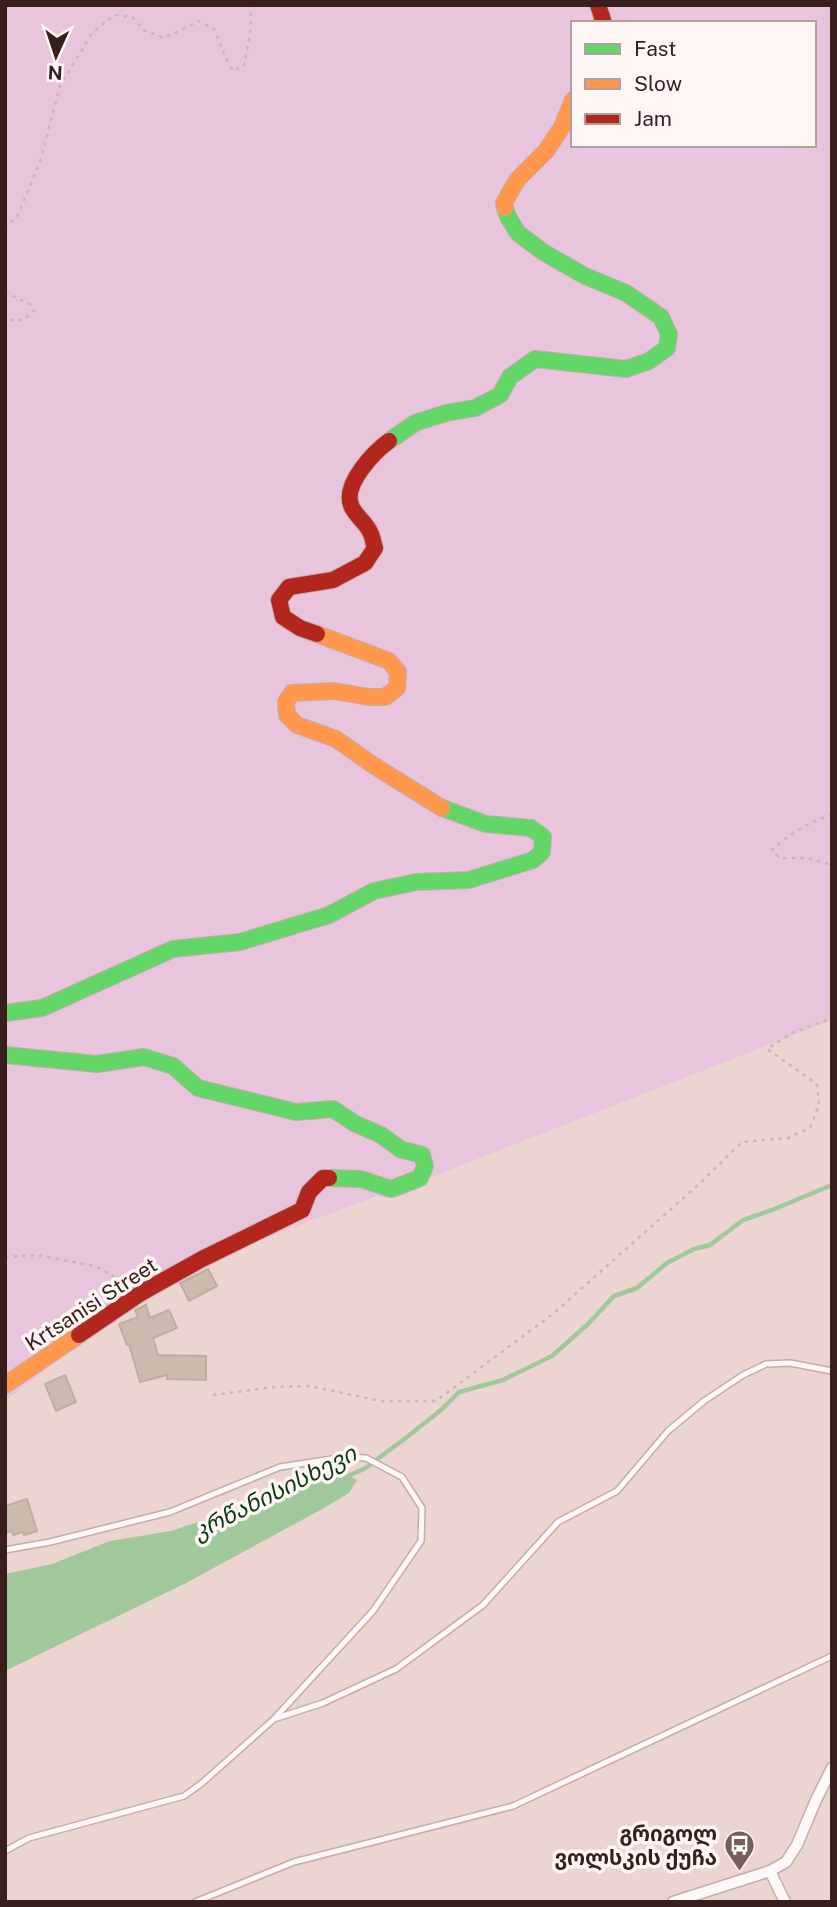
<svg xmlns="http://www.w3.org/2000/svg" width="837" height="1907" font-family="'Public Sans','Noto Sans Georgian',sans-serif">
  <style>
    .green { fill: #e9c5dd; fill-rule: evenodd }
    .water { fill: #a0c89b }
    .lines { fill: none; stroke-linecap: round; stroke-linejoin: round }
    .stream { stroke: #a0c89b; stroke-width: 4.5 }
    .building { fill: #cbbbae; stroke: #beaea1; stroke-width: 2 }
    .lane-casing { stroke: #c4acaa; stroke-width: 8 }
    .street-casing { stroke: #c4acaa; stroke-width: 13 }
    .fast-casing { stroke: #c4acaa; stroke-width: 18 }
    .slow-casing { stroke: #c4acaa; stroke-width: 18 }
    .jam-casing { stroke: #c4acaa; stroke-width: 18 }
    .path { stroke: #c4b9b8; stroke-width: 2.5; stroke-dasharray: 3.5 5; stroke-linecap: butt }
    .lane { stroke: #fcf9f8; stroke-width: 5 }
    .street { stroke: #fcf9f8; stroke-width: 10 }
    .fast { stroke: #63d668; stroke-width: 16 }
    .slow { stroke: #ff974d; stroke-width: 16 }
    .jam { stroke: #b3261e; stroke-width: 16 }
    .labels { text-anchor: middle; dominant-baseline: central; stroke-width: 7; stroke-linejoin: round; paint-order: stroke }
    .street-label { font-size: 21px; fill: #391f1c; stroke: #fef6f5 }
    .poi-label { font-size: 21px; font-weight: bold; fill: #391f1c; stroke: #fef6f5; text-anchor: end }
    .water-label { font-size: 23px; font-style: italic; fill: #083a12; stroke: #fef6f5 }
  </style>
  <rect width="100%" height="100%" fill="#ecd4d1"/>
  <path class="green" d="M5,5H832V1020L429,1178C415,1194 397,1201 377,1196L217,1256L125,1308L5,1401ZM573,23H814V145H573Z"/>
  <polygon class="water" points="345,1473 357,1480 349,1493 324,1508 186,1583 5,1671 5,1574 52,1564 110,1541 171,1531"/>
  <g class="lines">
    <polyline class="stream" points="345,1477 364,1469 407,1437 441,1410 459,1392 503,1380 552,1356 588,1324 614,1296 637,1288 667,1263 694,1249 710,1245 743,1220 772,1210 832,1185"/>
  </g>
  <g class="building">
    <polygon points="208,1269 217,1286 189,1301 180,1283"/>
    <polygon points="146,1305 150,1318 169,1310 177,1328 153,1338 158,1355 206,1356 206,1380 167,1379 167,1375 140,1382 129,1344 127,1345 119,1324 138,1317 135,1310"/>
    <polygon points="65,1375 76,1402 56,1411 45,1384"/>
    <polygon points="27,1499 37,1531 24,1535 23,1532 13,1535 12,1531 5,1533 5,1506"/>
  </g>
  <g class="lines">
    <defs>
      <g id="lane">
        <polyline points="5,1550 50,1542 170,1512 280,1467 345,1457 366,1458 402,1477 422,1508 421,1541 373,1611 274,1719 202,1783 184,1796 29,1838 5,1851"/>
        <polyline points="277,1718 323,1703 396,1669 483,1605 558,1522 617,1491 668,1431 704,1401 743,1375 766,1364 790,1363 832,1371"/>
        <polyline points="195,1902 294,1862 513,1806 832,1656"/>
      </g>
      <g id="street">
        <polyline points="770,1871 785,1902"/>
        <polyline points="673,1902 770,1871 786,1862 797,1845 816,1800 832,1768"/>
      </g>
      <g id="fast">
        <polyline points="389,441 415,423 446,413 475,408 500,395 510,377 535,359 626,369 649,361 667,348 669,334 661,317 626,293 585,276 543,252 518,233 508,217 505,208"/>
        <polyline points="5,1013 42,1008 173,949 240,942 329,915 374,891 416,882 469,880 533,860 542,852 543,837 531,828 486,824 442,808"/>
        <polyline points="5,1055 97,1064 144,1057 173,1066 198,1088 296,1112 333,1109 354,1123 381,1135 400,1149 422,1155 425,1166 420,1178 391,1189 361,1179 329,1178"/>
      </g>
      <g id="slow">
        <polyline points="505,208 504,203 517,180 546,151 562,127 573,100"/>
        <polyline points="317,634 389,661 398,672 397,688 385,697 369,697 334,691 292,693 286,702 287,715 297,725 336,739 373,765 442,808"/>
        <polyline points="5,1385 79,1335"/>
      </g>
      <g id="jam">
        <polyline points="598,5 603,20 601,23"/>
        <path d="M317,634L300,628L283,617L279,600L289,587L333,580L365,563L375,548C373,543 373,537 370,532C366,522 354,515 351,505C343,484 374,452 389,441"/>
        <polyline points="79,1335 141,1293 202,1259 302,1210 309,1192 323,1178 329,1178"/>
      </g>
    </defs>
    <use href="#lane" class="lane-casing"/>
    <use href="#street" class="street-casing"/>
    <use href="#fast" class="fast-casing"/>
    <use href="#slow" class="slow-casing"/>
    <use href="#jam" class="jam-casing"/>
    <g class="path">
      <polyline points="5,229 18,215 40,161 60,86 92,33 114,15 132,17 144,30 164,38 199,21 215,30 224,54 233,71 244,66 250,35 251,5"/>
      <polyline points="5,292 31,305 34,311 23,320 5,320"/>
      <path d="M832,814C809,823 790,833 772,850L780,858H808L832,865"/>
      <polyline points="5,1257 36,1255 95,1266 127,1284"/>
      <polyline points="213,1395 275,1387 309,1386 381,1401 436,1401 554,1313 698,1185 742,1142 788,1138 810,1128 819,1105 817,1084 767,1049 792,1033 832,1018"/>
    </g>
    <use href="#lane" class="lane"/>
    <use href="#street" class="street"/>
    <use href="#fast" class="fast"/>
    <use href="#slow" class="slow"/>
    <use href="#jam" class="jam"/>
  </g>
  <defs>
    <symbol id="bus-pin" viewBox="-11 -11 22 30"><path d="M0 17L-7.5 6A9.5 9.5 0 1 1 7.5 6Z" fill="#785e5b" stroke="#fef6f5"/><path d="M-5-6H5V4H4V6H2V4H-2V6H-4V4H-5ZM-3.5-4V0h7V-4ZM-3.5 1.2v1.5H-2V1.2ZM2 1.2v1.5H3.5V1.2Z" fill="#fff"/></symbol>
  </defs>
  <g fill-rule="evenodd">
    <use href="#bus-pin" x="722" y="1828" width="35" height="47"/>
  </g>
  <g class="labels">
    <g class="street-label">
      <text transform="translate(91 1304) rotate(-33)">Krtsanisi Street</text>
    </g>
    <g class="poi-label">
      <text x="717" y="1833">გრიგოლ<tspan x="717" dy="24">ვოლსკის ქუჩა</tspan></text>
    </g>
    <g class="water-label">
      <text transform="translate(274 1492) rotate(-27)">კრწანისისხევი</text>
    </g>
  </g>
  <rect width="837" height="1907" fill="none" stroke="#391f1c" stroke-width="14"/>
  <rect x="571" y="21" width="245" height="126" fill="#fef6f5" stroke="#afa09e" stroke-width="2"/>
  <rect x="585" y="44" width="35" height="10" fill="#63d668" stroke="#afa09e" stroke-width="2"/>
  <text x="634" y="56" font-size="21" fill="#391f1c">Fast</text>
  <rect x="585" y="79" width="35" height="10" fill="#ff974d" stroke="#afa09e" stroke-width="2"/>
  <text x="634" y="91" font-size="21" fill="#391f1c">Slow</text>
  <rect x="585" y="114" width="35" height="10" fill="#b3261e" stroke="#afa09e" stroke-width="2"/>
  <text x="634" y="126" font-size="21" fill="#391f1c">Jam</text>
  <g transform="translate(56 56) rotate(183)" stroke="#fef6f5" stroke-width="5" paint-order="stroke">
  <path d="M0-5L12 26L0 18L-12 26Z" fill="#391f1c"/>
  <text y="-10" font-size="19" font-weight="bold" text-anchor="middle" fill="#391f1c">N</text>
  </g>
</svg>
